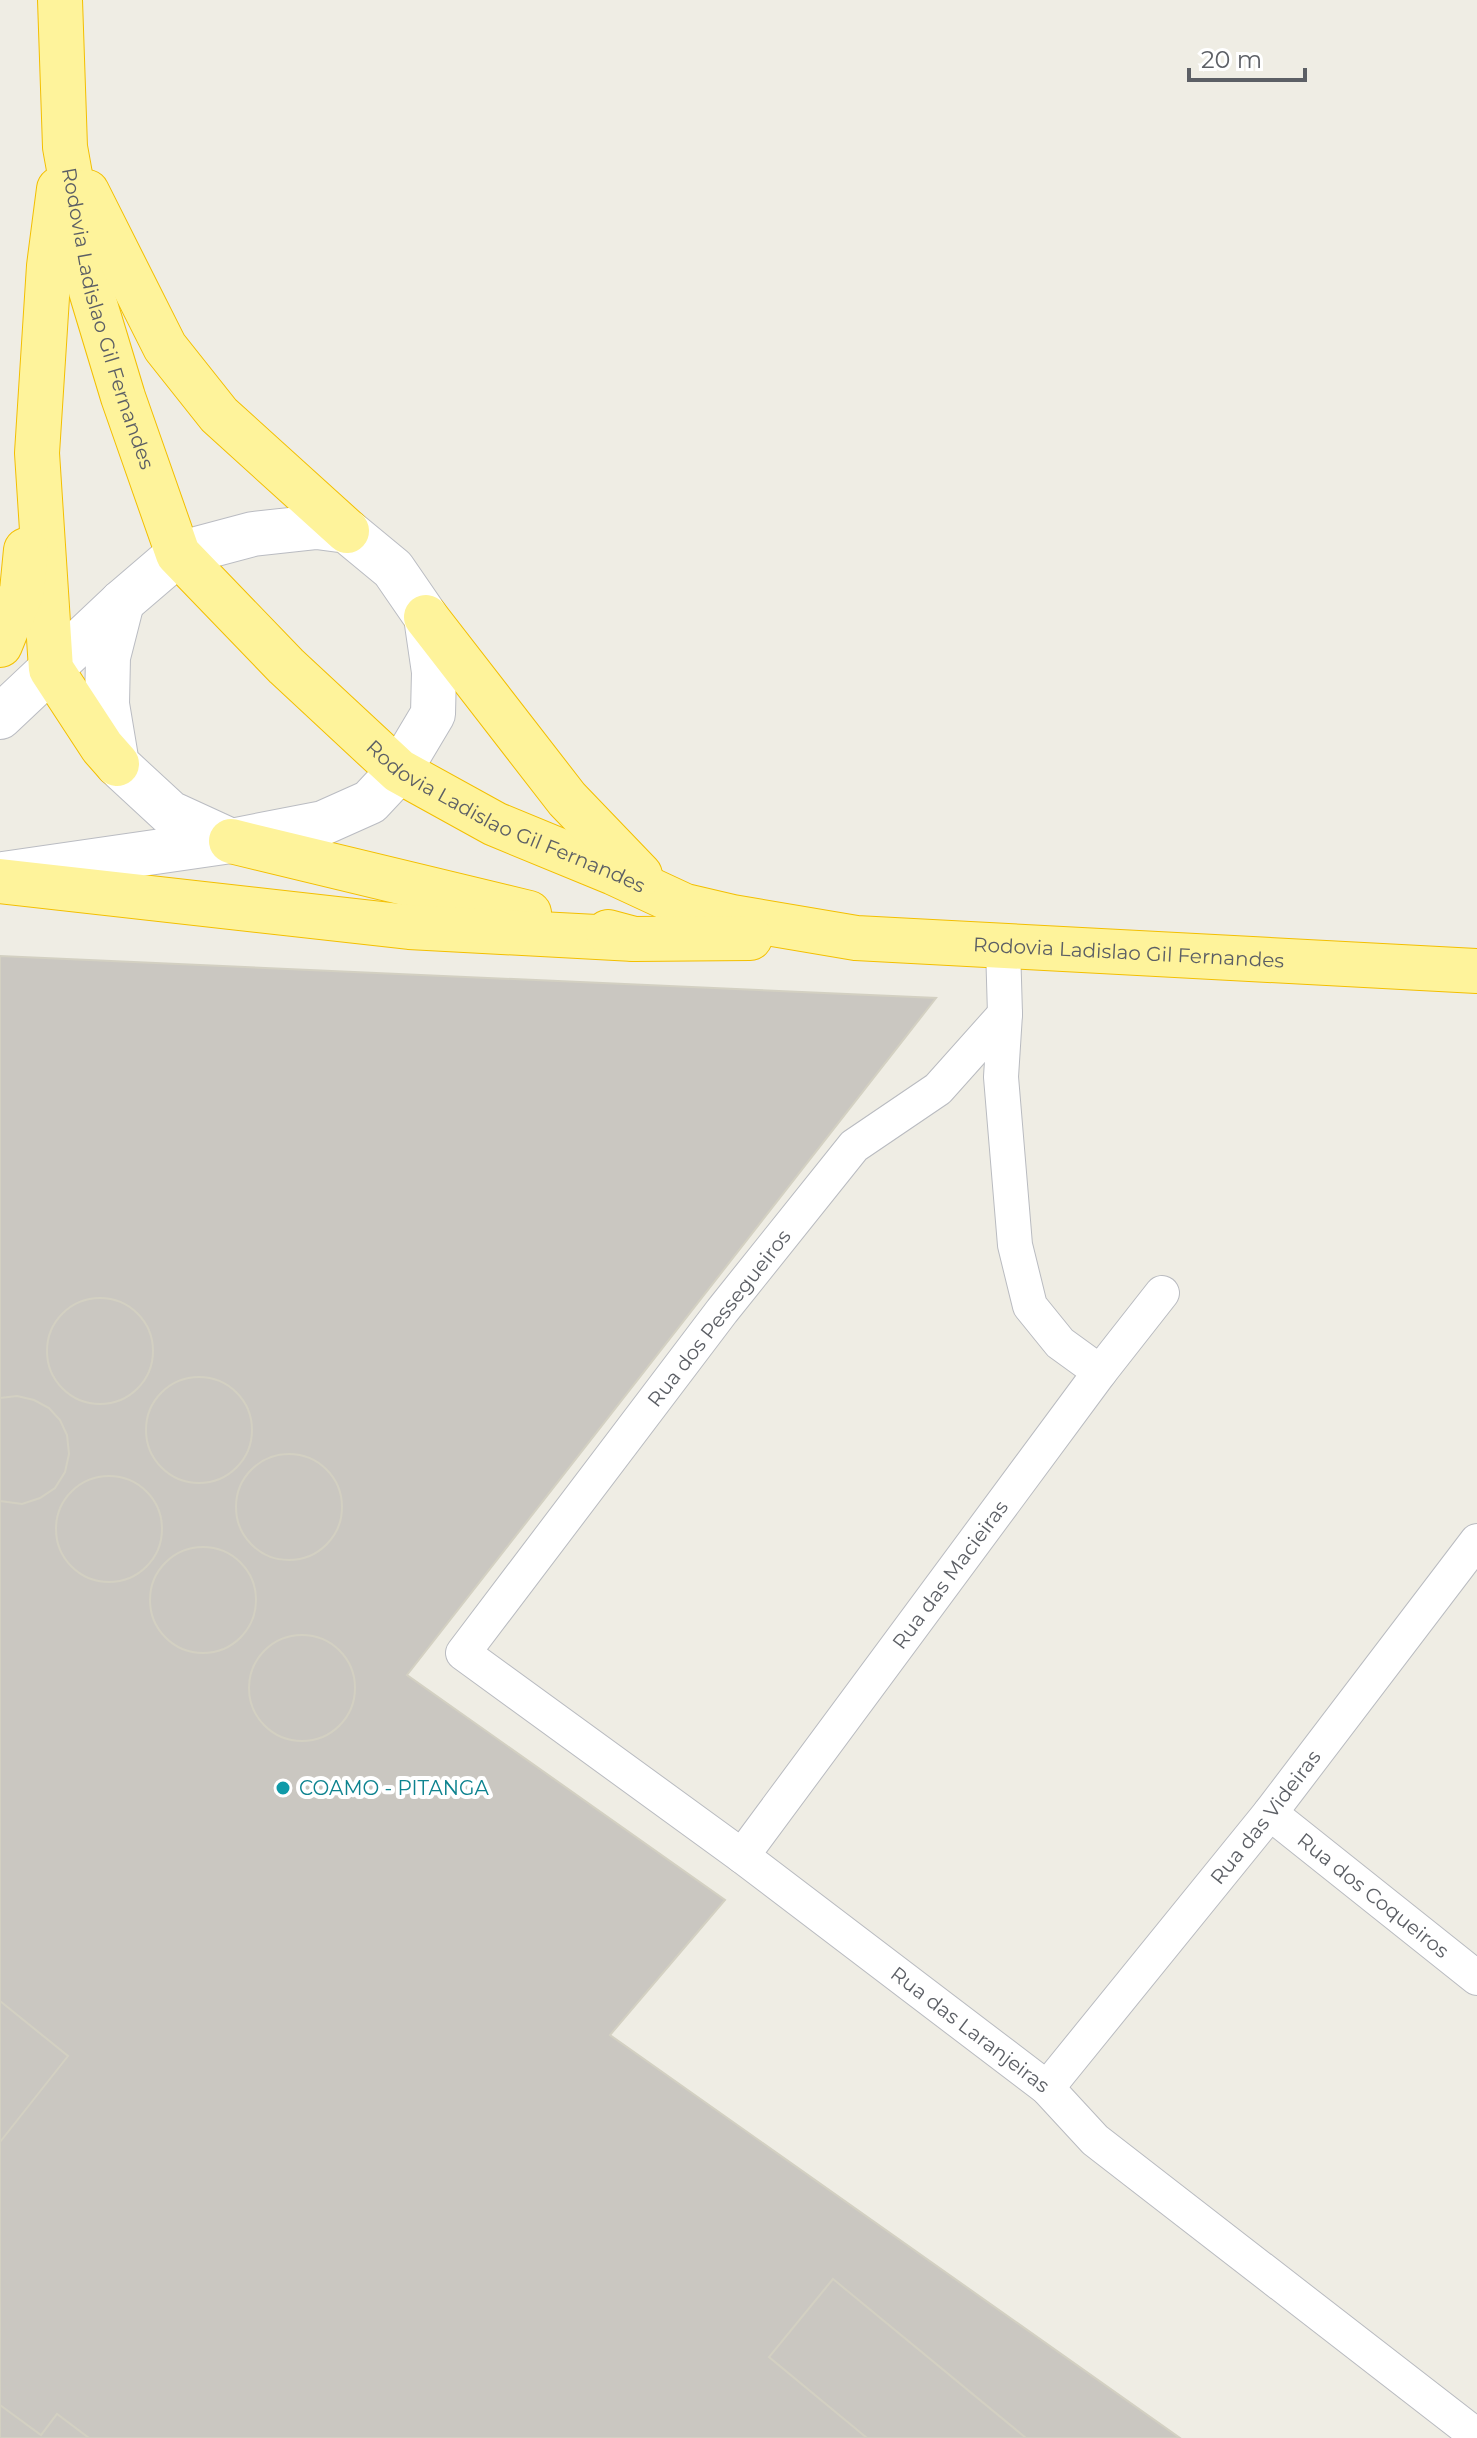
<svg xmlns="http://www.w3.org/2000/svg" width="1477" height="2438" font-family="Montserrat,sans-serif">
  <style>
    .building { fill: #cac7c1; stroke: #d3d0c2; stroke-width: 2 }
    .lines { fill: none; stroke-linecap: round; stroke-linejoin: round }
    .minor-casing { stroke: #b9bbc0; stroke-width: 36 }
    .secondary-casing { stroke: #babcc2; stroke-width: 46 }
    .trunk-casing { stroke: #f3bf00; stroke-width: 46 }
    .minor { stroke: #fff; stroke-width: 34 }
    .secondary { stroke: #fff; stroke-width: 44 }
    .trunk { stroke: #fef39b; stroke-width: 44 }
    .culture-dot { fill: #0f9aa8; stroke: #fff; stroke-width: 3 }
    .labels { text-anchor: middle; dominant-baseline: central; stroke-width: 8; stroke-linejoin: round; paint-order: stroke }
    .street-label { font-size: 20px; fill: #5c5f65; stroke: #fff }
    .culture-label { font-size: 20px; fill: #0d838f; stroke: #fff; text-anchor: start }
  </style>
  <rect width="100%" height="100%" fill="#efede4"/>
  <g class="building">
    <polygon points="0,956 936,998 407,1675 725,1900 610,2035 1180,2438 0,2438"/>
    <circle cx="100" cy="1351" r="53"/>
    <circle cx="199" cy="1430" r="53"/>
    <polygon points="17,1396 34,1400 49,1408 60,1420 67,1435 69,1454 65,1472 55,1488 40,1498 22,1504 0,1501 0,1398"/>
    <circle cx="289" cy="1507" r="53"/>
    <circle cx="109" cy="1529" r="53"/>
    <circle cx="203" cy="1600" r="53"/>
    <circle cx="302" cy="1688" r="53"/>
    <polygon points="0,2001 68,2056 0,2142"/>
    <polygon points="833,2279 1026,2438 867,2438 769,2357"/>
    <polygon points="0,2405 41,2435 57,2414 89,2438 0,2438"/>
  </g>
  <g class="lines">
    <defs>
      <g id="minor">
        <polyline points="1003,947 1005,1014 1001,1077 1015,1245 1030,1306 1060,1343 1100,1372"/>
        <path id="s1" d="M1005,1014L938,1089L854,1146L722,1311L463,1653L742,1856L1047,2088L1095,2140L1477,2436"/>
        <path id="s2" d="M1270,1813L1477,1978"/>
        <path id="s3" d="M742,1856L1100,1372L1162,1293"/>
        <path id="s4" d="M1047,2088L1270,1813L1477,1541"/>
      </g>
      <g id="secondary">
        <polyline points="122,602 108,657 107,704 117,764 170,813 231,841"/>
        <polyline points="0,717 122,602 178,554 253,534 317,527 347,531 393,569 426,617 434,672 433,714 399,771 370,802 323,823 231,841 3,874"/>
      </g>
      <g id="trunk">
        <path id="s5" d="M60,0L65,147L91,291L123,397L178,554L286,666L399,771L495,824L614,873L685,906L732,917L856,938L1477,971"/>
        <polyline points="59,189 49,266 37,453 51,669 102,747 117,764"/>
        <polyline points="87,192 165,347 219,415 347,531"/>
        <polyline points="426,617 567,799 640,875"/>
        <polyline points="0,645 22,591 26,550"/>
        <polyline points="231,841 529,913"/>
        <polyline points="0,881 409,927 634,939"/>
        <polyline points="608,932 634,939 750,938"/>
      </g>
    </defs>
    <use href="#minor" class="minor-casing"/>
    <use href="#secondary" class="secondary-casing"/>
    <use href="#trunk" class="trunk-casing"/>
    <use href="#minor" class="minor"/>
    <use href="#secondary" class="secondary"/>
    <use href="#trunk" class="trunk"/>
  </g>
  <circle class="culture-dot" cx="283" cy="1788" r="8"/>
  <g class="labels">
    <g class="street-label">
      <text stroke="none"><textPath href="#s5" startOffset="324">Rodovia Ladislao Gil Fernandes</textPath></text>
      <text stroke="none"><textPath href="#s5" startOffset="996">Rodovia Ladislao Gil Fernandes</textPath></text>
      <text stroke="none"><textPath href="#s5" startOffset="1644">Rodovia Ladislao Gil Fernandes</textPath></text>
      <text transform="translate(719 1318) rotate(-52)">Rua dos Pessegueiros</text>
      <text stroke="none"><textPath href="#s3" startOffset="350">Rua das Macieiras</textPath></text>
      <text stroke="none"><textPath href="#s4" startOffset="348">Rua das Videiras</textPath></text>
      <text stroke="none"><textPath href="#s2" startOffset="132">Rua dos Coqueiros</textPath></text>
      <text stroke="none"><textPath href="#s1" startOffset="1474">Rua das Laranjeiras</textPath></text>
    </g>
    <g class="culture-label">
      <text x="299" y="1788">COAMO - PITANGA</text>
    </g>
  </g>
  <path d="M1189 68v12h116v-12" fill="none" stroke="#5c5f65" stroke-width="4"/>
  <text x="1201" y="68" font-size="24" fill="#5c5f65" stroke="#ffffff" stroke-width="6" paint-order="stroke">20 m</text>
</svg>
